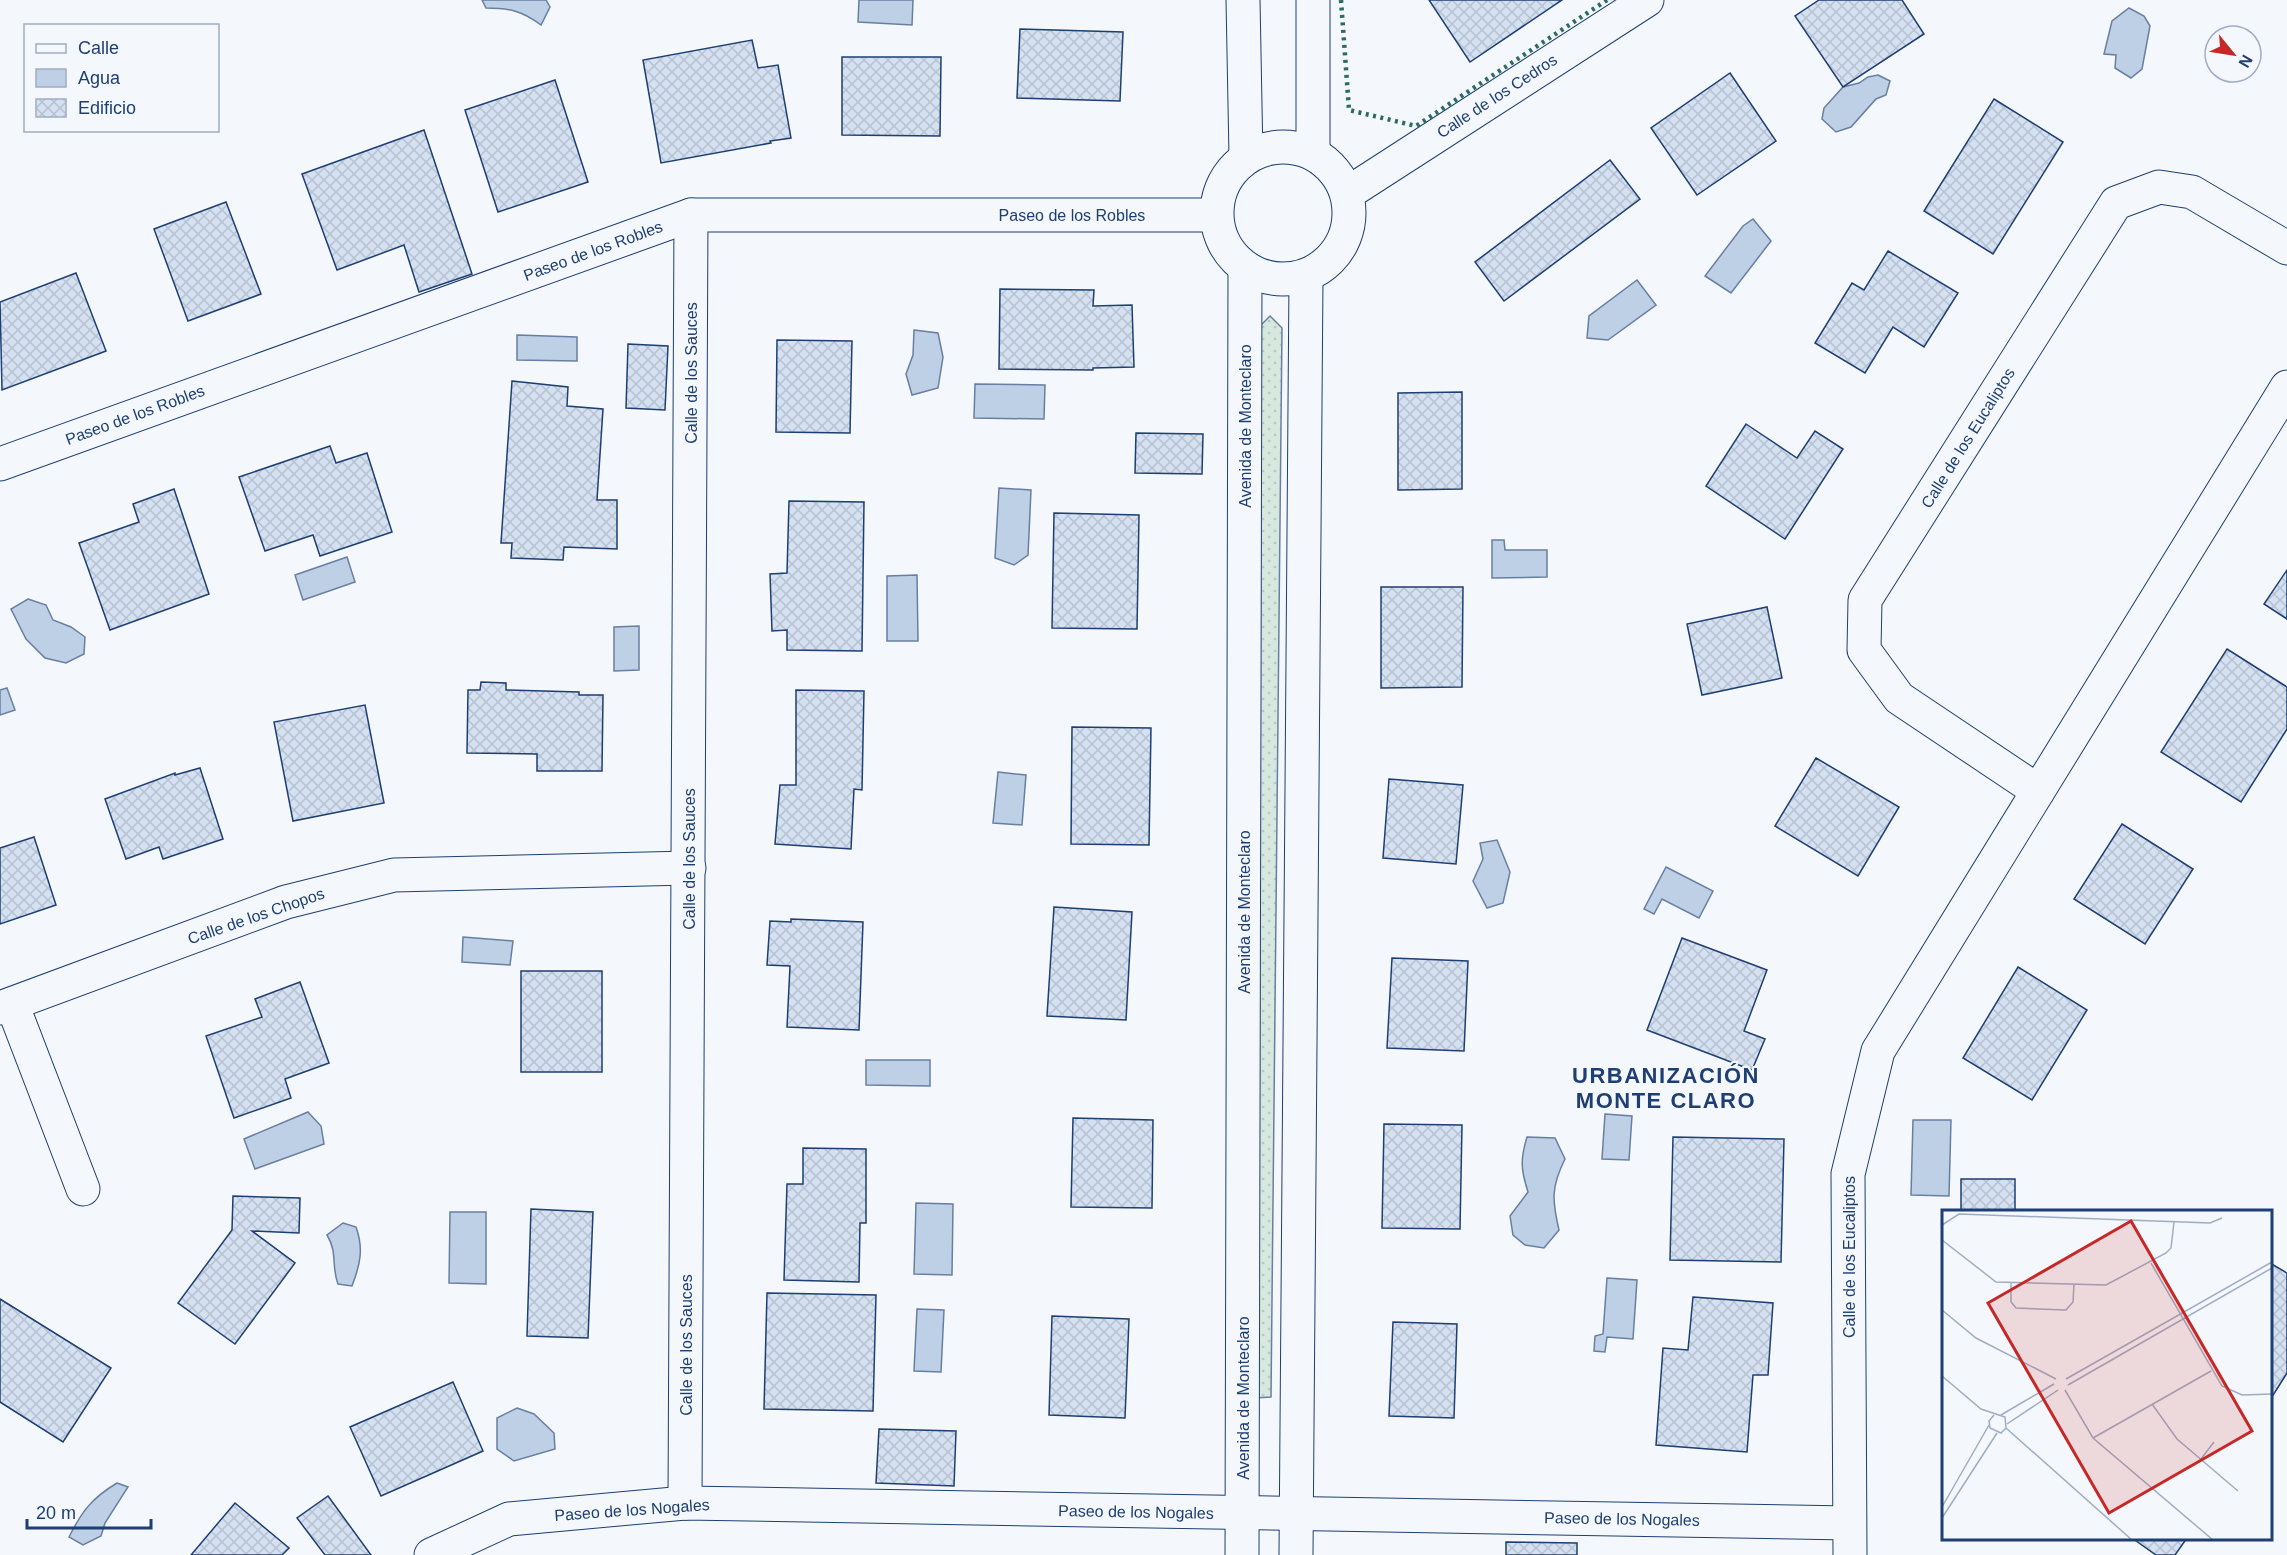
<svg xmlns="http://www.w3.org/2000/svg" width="2287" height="1555" font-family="Arial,sans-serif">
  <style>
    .garden { fill: url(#garden-dots); stroke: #687fa3; stroke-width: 1.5 }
    .water { fill: #bed0e5; stroke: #687fa3; stroke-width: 1.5 }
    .building { fill: url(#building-cross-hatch); stroke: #1d3f73; stroke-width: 1.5 }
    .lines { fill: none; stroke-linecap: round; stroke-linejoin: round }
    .street-casing { stroke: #1d3f73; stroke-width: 35 }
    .street { stroke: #f4f7fb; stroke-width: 33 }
    .hedge { stroke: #2c6c60; stroke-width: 4.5; stroke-dasharray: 3 4.5; stroke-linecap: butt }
    .labels { text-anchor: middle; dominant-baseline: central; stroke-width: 4.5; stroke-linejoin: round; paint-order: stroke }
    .street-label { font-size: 16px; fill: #1d3f73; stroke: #f4f7fb }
    .district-label { font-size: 22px; font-weight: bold; letter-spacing: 1.5px; fill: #1d3f73; stroke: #f4f7fb }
    .inset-road { fill: none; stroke: #9eadc5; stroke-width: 1.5 }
    .view { fill: #c62828; fill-opacity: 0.15; stroke: #c62828; stroke-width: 3 }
    .inset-edge { fill: none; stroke: #1d3f73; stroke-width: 3 }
  </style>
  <defs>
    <pattern id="garden-dots" width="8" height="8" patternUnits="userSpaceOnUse" patternTransform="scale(1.5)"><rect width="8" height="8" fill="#d7e8df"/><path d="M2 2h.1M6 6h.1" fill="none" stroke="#b8c8c3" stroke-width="1.8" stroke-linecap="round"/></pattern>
    <pattern id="building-cross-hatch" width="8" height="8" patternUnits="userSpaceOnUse" patternTransform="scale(1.5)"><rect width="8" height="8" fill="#d5e0f0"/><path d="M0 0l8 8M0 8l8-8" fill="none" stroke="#b6c1d1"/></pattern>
  </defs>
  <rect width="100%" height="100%" fill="#f4f7fb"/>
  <polygon class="garden" points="1270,316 1282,328 1271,1397 1254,1398 1258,328"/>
  <g class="water">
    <path d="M482,0H546L550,7L541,25C522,11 510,8 486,8Z"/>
    <polygon points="859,0 913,0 912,25 858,22"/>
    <polygon points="2129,8 2144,16 2150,26 2142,69 2131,78 2115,68 2116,55 2104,54 2112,21"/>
    <polygon points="1878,75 1890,81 1886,95 1876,99 1851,127 1836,132 1822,119 1824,108 1843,87 1859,83 1868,77"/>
    <polygon points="1753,219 1771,241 1731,293 1705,276 1743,226"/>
    <polygon points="1637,280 1656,305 1608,340 1587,338 1589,316"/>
    <polygon points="914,330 938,333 943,357 938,388 912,395 906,374 913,355"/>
    <polygon points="517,335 577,337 577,361 517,360"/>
    <polygon points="975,384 1045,385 1044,419 974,418"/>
    <polygon points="999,488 1031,490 1028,555 1014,565 995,558"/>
    <polygon points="1492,540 1504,540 1505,550 1547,550 1547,577 1492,578"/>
    <polygon points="347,557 355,582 303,600 295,575"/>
    <polygon points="917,575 918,641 887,641 887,576"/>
    <polygon points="28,599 46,605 53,620 71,627 85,637 84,654 66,663 45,658 26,639 11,609"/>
    <polygon points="639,626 639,670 614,671 614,627"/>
    <polygon points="7,688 15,710 0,715 0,690"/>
    <polygon points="998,772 1026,775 1022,825 993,823"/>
    <polygon points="1497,840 1510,872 1503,903 1487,908 1473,881 1483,859 1480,843"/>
    <polygon points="1666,867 1713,891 1699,918 1662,899 1654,914 1644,909"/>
    <polygon points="463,937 513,941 510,965 462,962"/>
    <polygon points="866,1060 930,1060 930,1086 866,1085"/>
    <polygon points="308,1112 321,1126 324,1144 255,1169 244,1139"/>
    <polygon points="1605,1114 1632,1116 1629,1160 1602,1159"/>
    <polygon points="1913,1120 1951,1120 1949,1196 1911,1195"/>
    <path d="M1527,1137L1555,1138L1565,1159C1551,1187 1552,1200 1559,1230L1544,1248L1525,1245L1513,1235L1510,1216L1528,1192C1521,1170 1520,1160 1527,1137Z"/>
    <polygon points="916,1203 953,1204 952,1275 914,1274"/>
    <polygon points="450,1212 486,1212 486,1284 449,1283"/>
    <path d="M343,1223L356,1227C364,1249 360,1265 352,1286L338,1284C331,1266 338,1253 327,1235Z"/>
    <polygon points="1607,1278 1637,1280 1633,1339 1607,1337 1605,1352 1594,1351 1595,1336 1603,1334"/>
    <polygon points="917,1309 944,1310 941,1372 914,1371"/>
    <polygon points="517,1408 534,1414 554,1433 555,1449 514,1461 497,1449 497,1418"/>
    <path d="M117,1483L128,1487L105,1523L101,1536L83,1545L69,1537C82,1511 92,1498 117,1483Z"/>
  </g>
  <g class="building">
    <polygon points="1429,0 1562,0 1470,62"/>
    <polygon points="1819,0 1902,0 1924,34 1843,87 1795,16"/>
    <polygon points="1020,29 1123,32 1120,101 1017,98"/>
    <polygon points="752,40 758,68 778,65 791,138 770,141 771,143 661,163 643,60"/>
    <polygon points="842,57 941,57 940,136 842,135"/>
    <polygon points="1730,73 1776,141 1697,195 1651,128"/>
    <polygon points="555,80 588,182 498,212 465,110"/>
    <polygon points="1994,99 2063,142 1993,254 1924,211"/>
    <polygon points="424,130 472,274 419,292 404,245 337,270 302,174"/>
    <polygon points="1610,160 1640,199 1504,301 1475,262"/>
    <polygon points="226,202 261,294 188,321 154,229"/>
    <polygon points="1888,251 1958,293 1924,347 1893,327 1865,373 1815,343 1852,283 1864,290"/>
    <polygon points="76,273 106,351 2,390 0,302"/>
    <polygon points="1000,289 1094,290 1093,306 1132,305 1134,367 1093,368 1093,370 999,369"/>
    <polygon points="777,340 852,341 850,433 776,432"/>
    <polygon points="628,344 668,346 665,410 626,408"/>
    <polygon points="512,381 568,387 567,406 603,409 597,500 617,500 617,549 564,547 563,560 511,558 512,543 501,543"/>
    <polygon points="1462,392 1462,489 1398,490 1398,393"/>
    <polygon points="1746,424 1797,458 1815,431 1843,449 1785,539 1706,486"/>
    <polygon points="1136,433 1203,434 1202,474 1135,473"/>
    <polygon points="330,446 336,463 367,453 392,532 320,556 313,535 265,551 239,477"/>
    <polygon points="174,489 209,594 110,630 79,543 139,522 133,504"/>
    <polygon points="789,501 864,502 862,651 787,650 787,630 772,631 770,574 787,573"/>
    <polygon points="1054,513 1139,515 1137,629 1052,628"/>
    <polygon points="2287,570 2287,619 2264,604"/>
    <polygon points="1381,587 1463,587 1462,687 1381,688"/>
    <polygon points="1767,607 1782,678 1702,695 1687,624"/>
    <polygon points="2227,649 2287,687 2287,729 2241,802 2161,752"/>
    <polygon points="481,682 506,683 506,690 579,692 579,695 603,695 602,771 537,771 537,754 467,753 468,690 480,690"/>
    <polygon points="796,690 864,691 862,790 854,789 851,849 775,844 780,785 796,785"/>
    <polygon points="365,705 384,803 293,821 274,722"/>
    <polygon points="1072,727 1151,728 1149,845 1071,844"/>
    <polygon points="1816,758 1899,807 1858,876 1775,826"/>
    <polygon points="200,768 223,839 163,859 159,847 126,859 105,799 175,773 175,775"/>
    <polygon points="1389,779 1463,785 1456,864 1383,858"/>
    <polygon points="2122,824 2193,869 2145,944 2074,899"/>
    <polygon points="34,837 56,905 0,924 0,848"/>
    <polygon points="1054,907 1132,912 1126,1020 1047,1016"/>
    <polygon points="791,919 863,922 859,1030 787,1027 790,966 767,965 770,921 791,922"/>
    <polygon points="1682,938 1767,970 1744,1031 1765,1039 1752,1070 1647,1030"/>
    <polygon points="1392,958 1468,961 1464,1051 1387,1048"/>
    <polygon points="2018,967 2087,1010 2032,1100 1963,1058"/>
    <rect x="521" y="971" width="81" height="101"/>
    <polygon points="300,982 329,1063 285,1079 291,1098 234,1118 206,1036 262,1017 255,999"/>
    <polygon points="1073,1118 1153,1120 1152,1208 1071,1207"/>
    <polygon points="1384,1124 1462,1125 1460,1229 1382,1228"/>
    <polygon points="1673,1137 1784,1139 1781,1262 1670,1260"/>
    <polygon points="803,1148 866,1149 866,1223 860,1223 859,1282 784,1280 787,1184 803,1184"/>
    <rect x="1961" y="1179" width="54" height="33"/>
    <polygon points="233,1196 300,1198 299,1233 252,1231 295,1263 235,1344 178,1303 232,1230"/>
    <polygon points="531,1209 593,1212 588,1338 527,1336"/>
    <polygon points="2270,1263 2287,1273 2287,1373 2270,1400"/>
    <polygon points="767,1293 876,1295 873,1411 764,1409"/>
    <polygon points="1693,1297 1773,1303 1768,1375 1753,1375 1747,1452 1656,1445 1663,1348 1688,1350"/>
    <polygon points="0,1299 111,1368 63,1442 0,1402"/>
    <polygon points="1052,1316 1129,1319 1125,1418 1049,1415"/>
    <polygon points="1393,1322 1457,1324 1454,1418 1389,1416"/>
    <polygon points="453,1382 483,1451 381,1496 350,1427"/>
    <polygon points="879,1429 956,1431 954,1486 876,1483"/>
    <polygon points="328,1496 371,1555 325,1555 297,1518"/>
    <polygon points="235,1503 289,1548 282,1555 191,1555"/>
    <polygon points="2132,1538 2187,1538 2175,1555 2156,1555"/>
    <polygon points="1506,1542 1577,1543 1577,1555 1506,1555"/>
  </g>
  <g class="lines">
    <defs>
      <g id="street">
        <polyline points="1243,0 1246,157"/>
        <polyline points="1313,0 1313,152"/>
        <circle cx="1283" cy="213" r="66"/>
        <polyline points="1348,193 1647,0"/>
        <polyline points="0,464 691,215 1216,215"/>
        <polyline points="2038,791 1899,698 1864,650 1865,600 2116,203 2159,187 2192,192 2287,248"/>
        <polyline points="12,1004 83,1189"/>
        <polyline points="0,1008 286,902 394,875 689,868"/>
        <polyline points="685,1503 691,215"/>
        <polyline points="431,1555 509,1519 685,1503 1849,1523"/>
        <polyline points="1242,1555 1245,268"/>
        <polyline points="1296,1555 1306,277"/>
        <polyline points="1850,1555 1848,1174 1878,1051 2287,387"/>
      </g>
    </defs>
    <use href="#street" class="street-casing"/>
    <use href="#street" class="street"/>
    <polyline class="hedge" points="1341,0 1349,110 1416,126 1607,0"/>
  </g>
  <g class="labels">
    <g class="street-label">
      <text transform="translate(1497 96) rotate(-33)">Calle de los Cedros</text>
      <text x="1072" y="215">Paseo de los Robles</text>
      <text transform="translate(593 251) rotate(-20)">Paseo de los Robles</text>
      <text transform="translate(691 373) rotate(-90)">Calle de los Sauces</text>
      <text transform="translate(135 415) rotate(-20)">Paseo de los Robles</text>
      <text transform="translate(1245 426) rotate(-90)">Avenida de Monteclaro</text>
      <text transform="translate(1968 438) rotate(-58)">Calle de los Eucaliptos</text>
      <text transform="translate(689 859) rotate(-90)">Calle de los Sauces</text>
      <text transform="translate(1244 912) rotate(-90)">Avenida de Monteclaro</text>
      <text transform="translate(256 916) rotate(-19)">Calle de los Chopos</text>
      <text transform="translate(1849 1257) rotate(-90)">Calle de los Eucaliptos</text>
      <text transform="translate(686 1345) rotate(-90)">Calle de los Sauces</text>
      <text transform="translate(1243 1398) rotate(-90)">Avenida de Monteclaro</text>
      <text transform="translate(632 1510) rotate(-4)">Paseo de los Nogales</text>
      <text transform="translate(1136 1512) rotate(1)">Paseo de los Nogales</text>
      <text transform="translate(1622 1519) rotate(1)">Paseo de los Nogales</text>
    </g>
    <g class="district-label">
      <text x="1666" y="1075">URBANIZACIÓN<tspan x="1666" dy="25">MONTE CLARO</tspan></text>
    </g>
  </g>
  <g transform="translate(1942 1210)">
    <rect width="330" height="330" fill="#f4f7fb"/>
    <path class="inset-road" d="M0,15L17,4L268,13L280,8M0,30L54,72L164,75L224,43L229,38L232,12M209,53L280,176L300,185L330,184M69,73V92L74,98L124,100L131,92L132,74M0,100L34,128L114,169M0,166L39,199L63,207L64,218L59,223L48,218L47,211L52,205M124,169L330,52M126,175L330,58M123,180L151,228L271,330M210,194L235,229L296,281M59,205L112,174M65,214L116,180M64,218L190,330M151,228L269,161M259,249L272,232M0,297L47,215M0,308L55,223"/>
    <path class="view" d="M189,11L310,221L167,303L46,93Z"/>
    <rect width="330" height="330" class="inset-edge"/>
  </g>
  <rect x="24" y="24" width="195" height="108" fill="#f4f7fb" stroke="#9eadc5" stroke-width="1.5"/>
  <rect x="36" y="44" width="30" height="9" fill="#f4f7fb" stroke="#9eadc5" stroke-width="1.5"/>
  <text x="78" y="54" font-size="18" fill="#1d3f73">Calle</text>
  <rect x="36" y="69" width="30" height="18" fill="#bed0e5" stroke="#9eadc5" stroke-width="1.5"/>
  <text x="78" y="84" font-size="18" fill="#1d3f73">Agua</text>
  <rect x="36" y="99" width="30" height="18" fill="url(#building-cross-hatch)" stroke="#9eadc5" stroke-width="1.5"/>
  <text x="78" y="114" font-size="18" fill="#1d3f73">Edificio</text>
  <g transform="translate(2233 54) rotate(120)"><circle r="28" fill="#f4f7fb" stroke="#9eadc5" stroke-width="1.5"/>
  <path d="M0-4.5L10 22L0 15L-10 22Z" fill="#c62828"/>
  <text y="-9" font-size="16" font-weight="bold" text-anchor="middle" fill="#1d3f73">N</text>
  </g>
  <path d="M27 1519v9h124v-9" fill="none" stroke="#1d3f73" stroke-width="3"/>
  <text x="36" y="1519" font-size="18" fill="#1d3f73" stroke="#f4f7fb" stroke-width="4.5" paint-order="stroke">20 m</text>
</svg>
